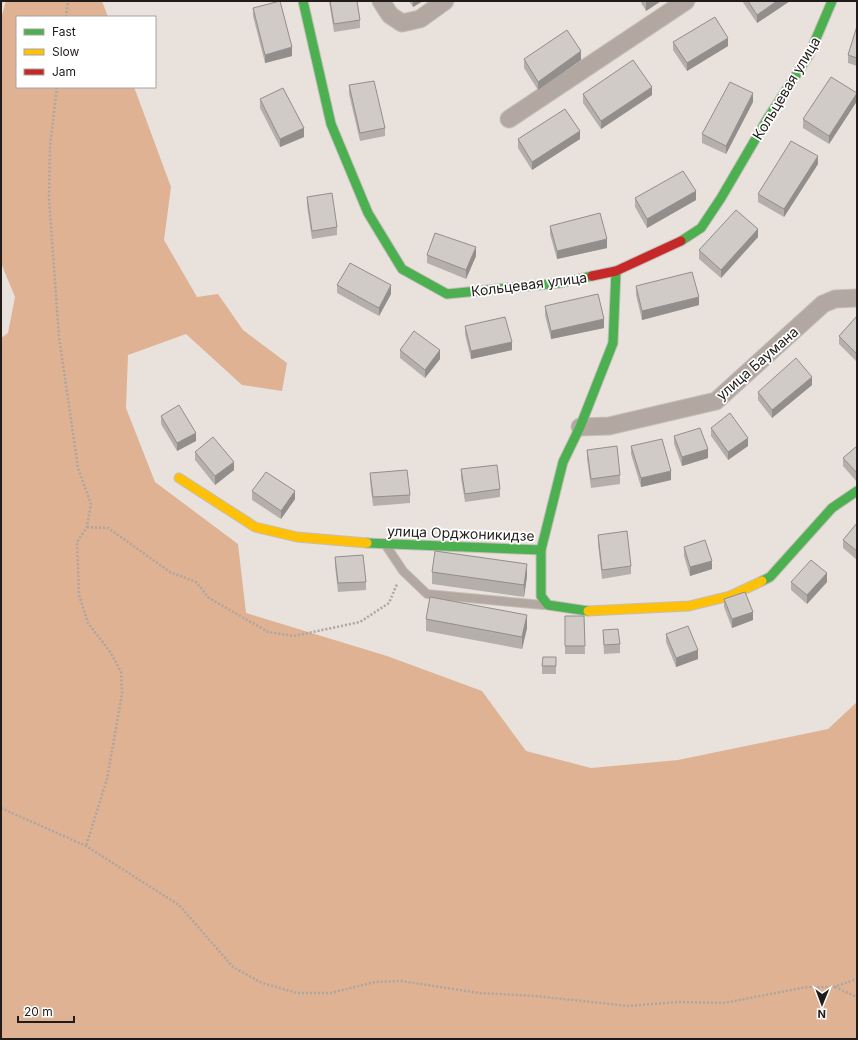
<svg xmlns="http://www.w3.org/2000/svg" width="858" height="1040" font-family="Inter,sans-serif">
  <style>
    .forest { fill: #dfb293 }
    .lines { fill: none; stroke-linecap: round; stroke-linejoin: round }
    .lane-casing { stroke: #c4beba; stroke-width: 10 }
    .street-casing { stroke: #c4beba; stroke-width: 19 }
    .fast-casing { stroke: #c4beba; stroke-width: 11 }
    .slow-casing { stroke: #c4beba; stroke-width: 11 }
    .jam-casing { stroke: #c4beba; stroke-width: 11 }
    .path { stroke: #ada5a0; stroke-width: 2.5; stroke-dasharray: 2 2; stroke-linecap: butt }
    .lane { stroke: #b2a8a1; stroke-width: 8 }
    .street { stroke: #b2a8a1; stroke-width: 17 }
    .fast { stroke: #4caf50; stroke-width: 9 }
    .slow { stroke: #ffc107; stroke-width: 9 }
    .jam { stroke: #c62828; stroke-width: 9 }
    .wall { fill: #b4afab }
    .shaded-wall { fill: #928e8b }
    .building { fill: #d1cbc7; stroke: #928e8b }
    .labels { text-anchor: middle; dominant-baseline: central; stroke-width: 3.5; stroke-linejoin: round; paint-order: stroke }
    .street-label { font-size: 14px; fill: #211c19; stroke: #fff }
  </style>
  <rect width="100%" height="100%" fill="#e9e1dc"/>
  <polygon class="forest" points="6,1 102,1 108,17 17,17 17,87 134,87 171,187 164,240 197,297 218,294 243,330 287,363 282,391 242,385 186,334 128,355 126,408 155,482 238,544 246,613 387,656 482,691 526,751 591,768 678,760 828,729 857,702 857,1039 1,1039 1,338 8,333 15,297 1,263 1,18"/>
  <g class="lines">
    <defs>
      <polyline id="lane" points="387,547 403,571 427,594 543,605"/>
      <g id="street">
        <polyline points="381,1 390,15 402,23 420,19 445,1"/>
        <polyline points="509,119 686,1"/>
        <polyline points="580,427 609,426 716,401 823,304 835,299 857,298"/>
      </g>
      <g id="fast">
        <polyline points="303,1 331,124 368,213 402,269 447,294 560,283 592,276"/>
        <polyline points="681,241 701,228 721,198 766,121 809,55 832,1"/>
        <polyline points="367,543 541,550"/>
        <polyline points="762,581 770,577 832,508 857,491"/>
        <polyline points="588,611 548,605 541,596 541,550 563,462 580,427 613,343 616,271"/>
      </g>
      <g id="slow">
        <polyline points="179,478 255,527 297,537 367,543"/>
        <polyline points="588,611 689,606 730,596 762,581"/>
      </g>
      <polyline id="jam" points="592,276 616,271 681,241"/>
    </defs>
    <use href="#lane" class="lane-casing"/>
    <use href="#street" class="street-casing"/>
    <use href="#fast" class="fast-casing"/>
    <use href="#slow" class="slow-casing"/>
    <use href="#jam" class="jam-casing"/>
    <g class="path">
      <polyline points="66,17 68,1"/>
      <polyline points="57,87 50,146 49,199 59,337 78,468 91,504 87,527 77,542 79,595 88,623 111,653 121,672 122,694 107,779 86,846"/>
      <polyline points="87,527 108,528 170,572 196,582 209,598 268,632 294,636 360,622 389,603 397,584"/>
      <polyline points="1,808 86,846 179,905 233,967 262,983 297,993 331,993 375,982 401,981 479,993 536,996 628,1006 678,1002 724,1003 807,987 834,987 857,979"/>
      <polyline points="835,987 857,997"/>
    </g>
    <use href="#lane" class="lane"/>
    <use href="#street" class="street"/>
    <use href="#fast" class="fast"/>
    <use href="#slow" class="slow"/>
    <use href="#jam" class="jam"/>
  </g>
  <g class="wall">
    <polygon points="329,1 357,1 360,20 360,28 334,32"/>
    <polygon points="409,1 423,1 413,7"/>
    <polygon points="640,1 661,1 646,11"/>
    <polygon points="742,1 790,1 757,23"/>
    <polygon points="253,8 292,56 265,63 253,16"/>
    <polygon points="857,26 857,66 848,63 848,55"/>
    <polygon points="673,42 728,46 687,71 673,50"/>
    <polygon points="524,59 581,60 538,90 524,68"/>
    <polygon points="349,85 385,128 385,136 360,141 349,94"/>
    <polygon points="583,94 652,95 601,129 583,103"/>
    <polygon points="260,99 304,137 280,147 260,108"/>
    <polygon points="857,101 829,144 803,128 803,119"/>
    <polygon points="753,102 726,154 702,143 702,134"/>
    <polygon points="518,139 580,139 532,170 518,148"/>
    <polygon points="818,164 784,217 758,202 758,194"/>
    <polygon points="307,197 337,227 337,235 312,239 307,205"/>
    <polygon points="635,198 696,200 647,228 635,207"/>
    <polygon points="550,226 607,248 557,259 550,234"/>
    <polygon points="758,237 721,278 699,259 699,250"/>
    <polygon points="427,255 476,256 466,279 427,263"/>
    <polygon points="337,285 391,294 379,316 337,293"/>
    <polygon points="636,286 699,305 642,320 636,295"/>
    <polygon points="545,306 604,328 551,339 545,315"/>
    <polygon points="857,316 857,362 839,344 839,336"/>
    <polygon points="465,326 512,350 471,359 465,334"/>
    <polygon points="400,350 440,359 425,378 400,358"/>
    <polygon points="812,385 772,418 758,400 758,392"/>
    <polygon points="161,416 196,441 177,451 161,424"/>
    <polygon points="711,428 748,446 728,460 711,436"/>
    <polygon points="674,436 708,458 682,466 674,444"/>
    <polygon points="631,446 671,480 641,487 631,454"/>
    <polygon points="857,446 857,482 843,466 843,458"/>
    <polygon points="587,450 620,475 620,484 591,488 587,458"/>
    <polygon points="195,452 234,470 215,485 195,460"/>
    <polygon points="461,469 500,489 500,497 465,502 461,478"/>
    <polygon points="370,473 410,495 410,503 373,506 370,481"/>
    <polygon points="252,491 295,499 281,519 252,500"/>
    <polygon points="857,523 857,560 843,548 843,540"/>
    <polygon points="598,535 631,566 631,574 602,579 598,544"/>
    <polygon points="684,547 712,569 690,576 684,556"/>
    <polygon points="335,557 366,582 366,590 338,592 335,566"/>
    <polygon points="432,572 527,576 524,597 432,584"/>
    <polygon points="791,582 827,582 807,604 791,590"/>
    <polygon points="724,599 753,620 732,628 724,607"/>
    <polygon points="565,616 584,616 585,654 565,654"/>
    <polygon points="426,619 527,628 522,649 426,631"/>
    <polygon points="603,630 620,644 620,653 604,654"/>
    <polygon points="666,634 698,659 676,667 666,642"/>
    <polygon points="556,657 556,674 542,674 542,666"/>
  </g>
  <g class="shaded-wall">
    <polygon points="413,1 423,1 413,7"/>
    <polygon points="648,1 661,1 646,11 646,2"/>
    <polygon points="777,1 790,1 757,23 757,15"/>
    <polygon points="728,38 728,46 687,71 687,63"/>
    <polygon points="292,47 292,56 265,63 265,55"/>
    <polygon points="581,51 581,60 538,90 538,82"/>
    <polygon points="652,87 652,95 601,129 601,121"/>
    <polygon points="753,93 753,102 726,154 726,146"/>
    <polygon points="857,93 857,101 829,144 829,136"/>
    <polygon points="304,128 304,137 280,147 280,139"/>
    <polygon points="580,131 580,139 532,170 532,162"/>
    <polygon points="818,156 818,164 784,217 784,209"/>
    <polygon points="696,191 696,200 647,228 647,219"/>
    <polygon points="758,229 758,237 721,278 721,270"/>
    <polygon points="607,239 607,248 557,259 557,251"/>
    <polygon points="476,247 476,256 466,279 466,270"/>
    <polygon points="391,285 391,294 379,316 379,308"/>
    <polygon points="699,297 699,305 642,320 642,311"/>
    <polygon points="604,319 604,328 551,339 551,331"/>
    <polygon points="512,342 512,350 471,359 471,351"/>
    <polygon points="440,350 440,359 425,378 425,370"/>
    <polygon points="812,377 812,385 772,418 772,410"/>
    <polygon points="196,433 196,441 177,451 177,443"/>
    <polygon points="748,438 748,446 728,460 728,452"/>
    <polygon points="708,449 708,458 682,466 682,457"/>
    <polygon points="234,462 234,470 215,485 215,476"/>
    <polygon points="671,471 671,480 641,487 641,478"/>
    <polygon points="295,491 295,499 281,519 281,511"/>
    <polygon points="712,561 712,569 690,576 690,567"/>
    <polygon points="527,564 527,576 524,597 524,585"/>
    <polygon points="827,573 827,582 807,604 807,595"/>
    <polygon points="753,612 753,620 732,628 732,619"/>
    <polygon points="527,615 527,628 522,649 522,637"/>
    <polygon points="698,650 698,659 676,667 676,658"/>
  </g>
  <g class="building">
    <polygon points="280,1 292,47 265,55 253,8"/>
    <polygon points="330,1 357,1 360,20 334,24"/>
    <polygon points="748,1 777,1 757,15"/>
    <polygon points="715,17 728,38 687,63 673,42"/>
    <polygon points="857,26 857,58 848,55"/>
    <polygon points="567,30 581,51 538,82 524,59"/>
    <polygon points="633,60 652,87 601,121 583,94"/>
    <polygon points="831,77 857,93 829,136 803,119"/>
    <polygon points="374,81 385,128 360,133 349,85"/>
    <polygon points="730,82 753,93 726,146 702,134"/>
    <polygon points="283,88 304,128 280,139 260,99"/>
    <polygon points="565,109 580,131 532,162 518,139"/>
    <polygon points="791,141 818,156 784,209 758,194"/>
    <polygon points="683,171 696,191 647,219 635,198"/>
    <polygon points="332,193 337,227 312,231 307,197"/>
    <polygon points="736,210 758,229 721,270 699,250"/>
    <polygon points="600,213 607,239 557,251 550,226"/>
    <polygon points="435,233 476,247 466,270 427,255"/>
    <polygon points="350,263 391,285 379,308 337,285"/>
    <polygon points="692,272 699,297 642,311 636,286"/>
    <polygon points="598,294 604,319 551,331 545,306"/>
    <polygon points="857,316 857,354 839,336"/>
    <polygon points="505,317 512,342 471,351 465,326"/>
    <polygon points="414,331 440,350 425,370 400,350"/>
    <polygon points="796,358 812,377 772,410 758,392"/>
    <polygon points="179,405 196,433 177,443 161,416"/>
    <polygon points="730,413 748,438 728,452 711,428"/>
    <polygon points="700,428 708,449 682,457 674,436"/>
    <polygon points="213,437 234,462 215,476 195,452"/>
    <polygon points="662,439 671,471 641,478 631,446"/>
    <polygon points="617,446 620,475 591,479 587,450"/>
    <polygon points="857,446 857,473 843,458"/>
    <polygon points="497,465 500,489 465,494 461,469"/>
    <polygon points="407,470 410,495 373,497 370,473"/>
    <polygon points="266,472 295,491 281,511 252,491"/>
    <polygon points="857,523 857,551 843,540"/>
    <polygon points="627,531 631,566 602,570 598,535"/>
    <polygon points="705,540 712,561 690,567 684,547"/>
    <polygon points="435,551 527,564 524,585 432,572"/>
    <polygon points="363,555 366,582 338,583 335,557"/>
    <polygon points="811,560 827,573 807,595 791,582"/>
    <polygon points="745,592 753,612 732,619 724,599"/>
    <polygon points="430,597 527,615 522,637 426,619"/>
    <polygon points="565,616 584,616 585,646 565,646"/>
    <polygon points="688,626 698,650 676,658 666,634"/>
    <polygon points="618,629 620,644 604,645 603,630"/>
    <polygon points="543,657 556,657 556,666 542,666"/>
  </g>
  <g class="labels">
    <g class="street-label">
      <text transform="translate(786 88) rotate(-59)">Кольцевая улица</text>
      <text transform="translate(529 284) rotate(-7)">Кольцевая улица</text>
      <text transform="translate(757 363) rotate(-41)">улица Баумана</text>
      <text transform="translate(461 533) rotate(2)">улица Орджоникидзе</text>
    </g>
  </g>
  <rect width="858" height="1040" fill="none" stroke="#211c19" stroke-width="4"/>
  <rect x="16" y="16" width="140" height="72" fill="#ffffff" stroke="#a6a4a3"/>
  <rect x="24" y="29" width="20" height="6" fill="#4caf50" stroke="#a6a4a3"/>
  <text x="52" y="36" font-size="12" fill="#211c19">Fast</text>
  <rect x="24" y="49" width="20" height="6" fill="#ffc107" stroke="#a6a4a3"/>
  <text x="52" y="56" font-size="12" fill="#211c19">Slow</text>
  <rect x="24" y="69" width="20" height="6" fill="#c62828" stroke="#a6a4a3"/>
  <text x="52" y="76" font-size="12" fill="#211c19">Jam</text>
  <g transform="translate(822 1004) rotate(181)" stroke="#ffffff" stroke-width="3" paint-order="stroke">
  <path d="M0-3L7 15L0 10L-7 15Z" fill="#211c19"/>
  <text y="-6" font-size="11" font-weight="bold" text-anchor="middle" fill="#211c19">N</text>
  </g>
  <path d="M18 1016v6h56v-6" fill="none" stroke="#211c19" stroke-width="2"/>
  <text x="24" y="1016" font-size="12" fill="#211c19" stroke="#ffffff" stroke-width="3" paint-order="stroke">20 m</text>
</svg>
